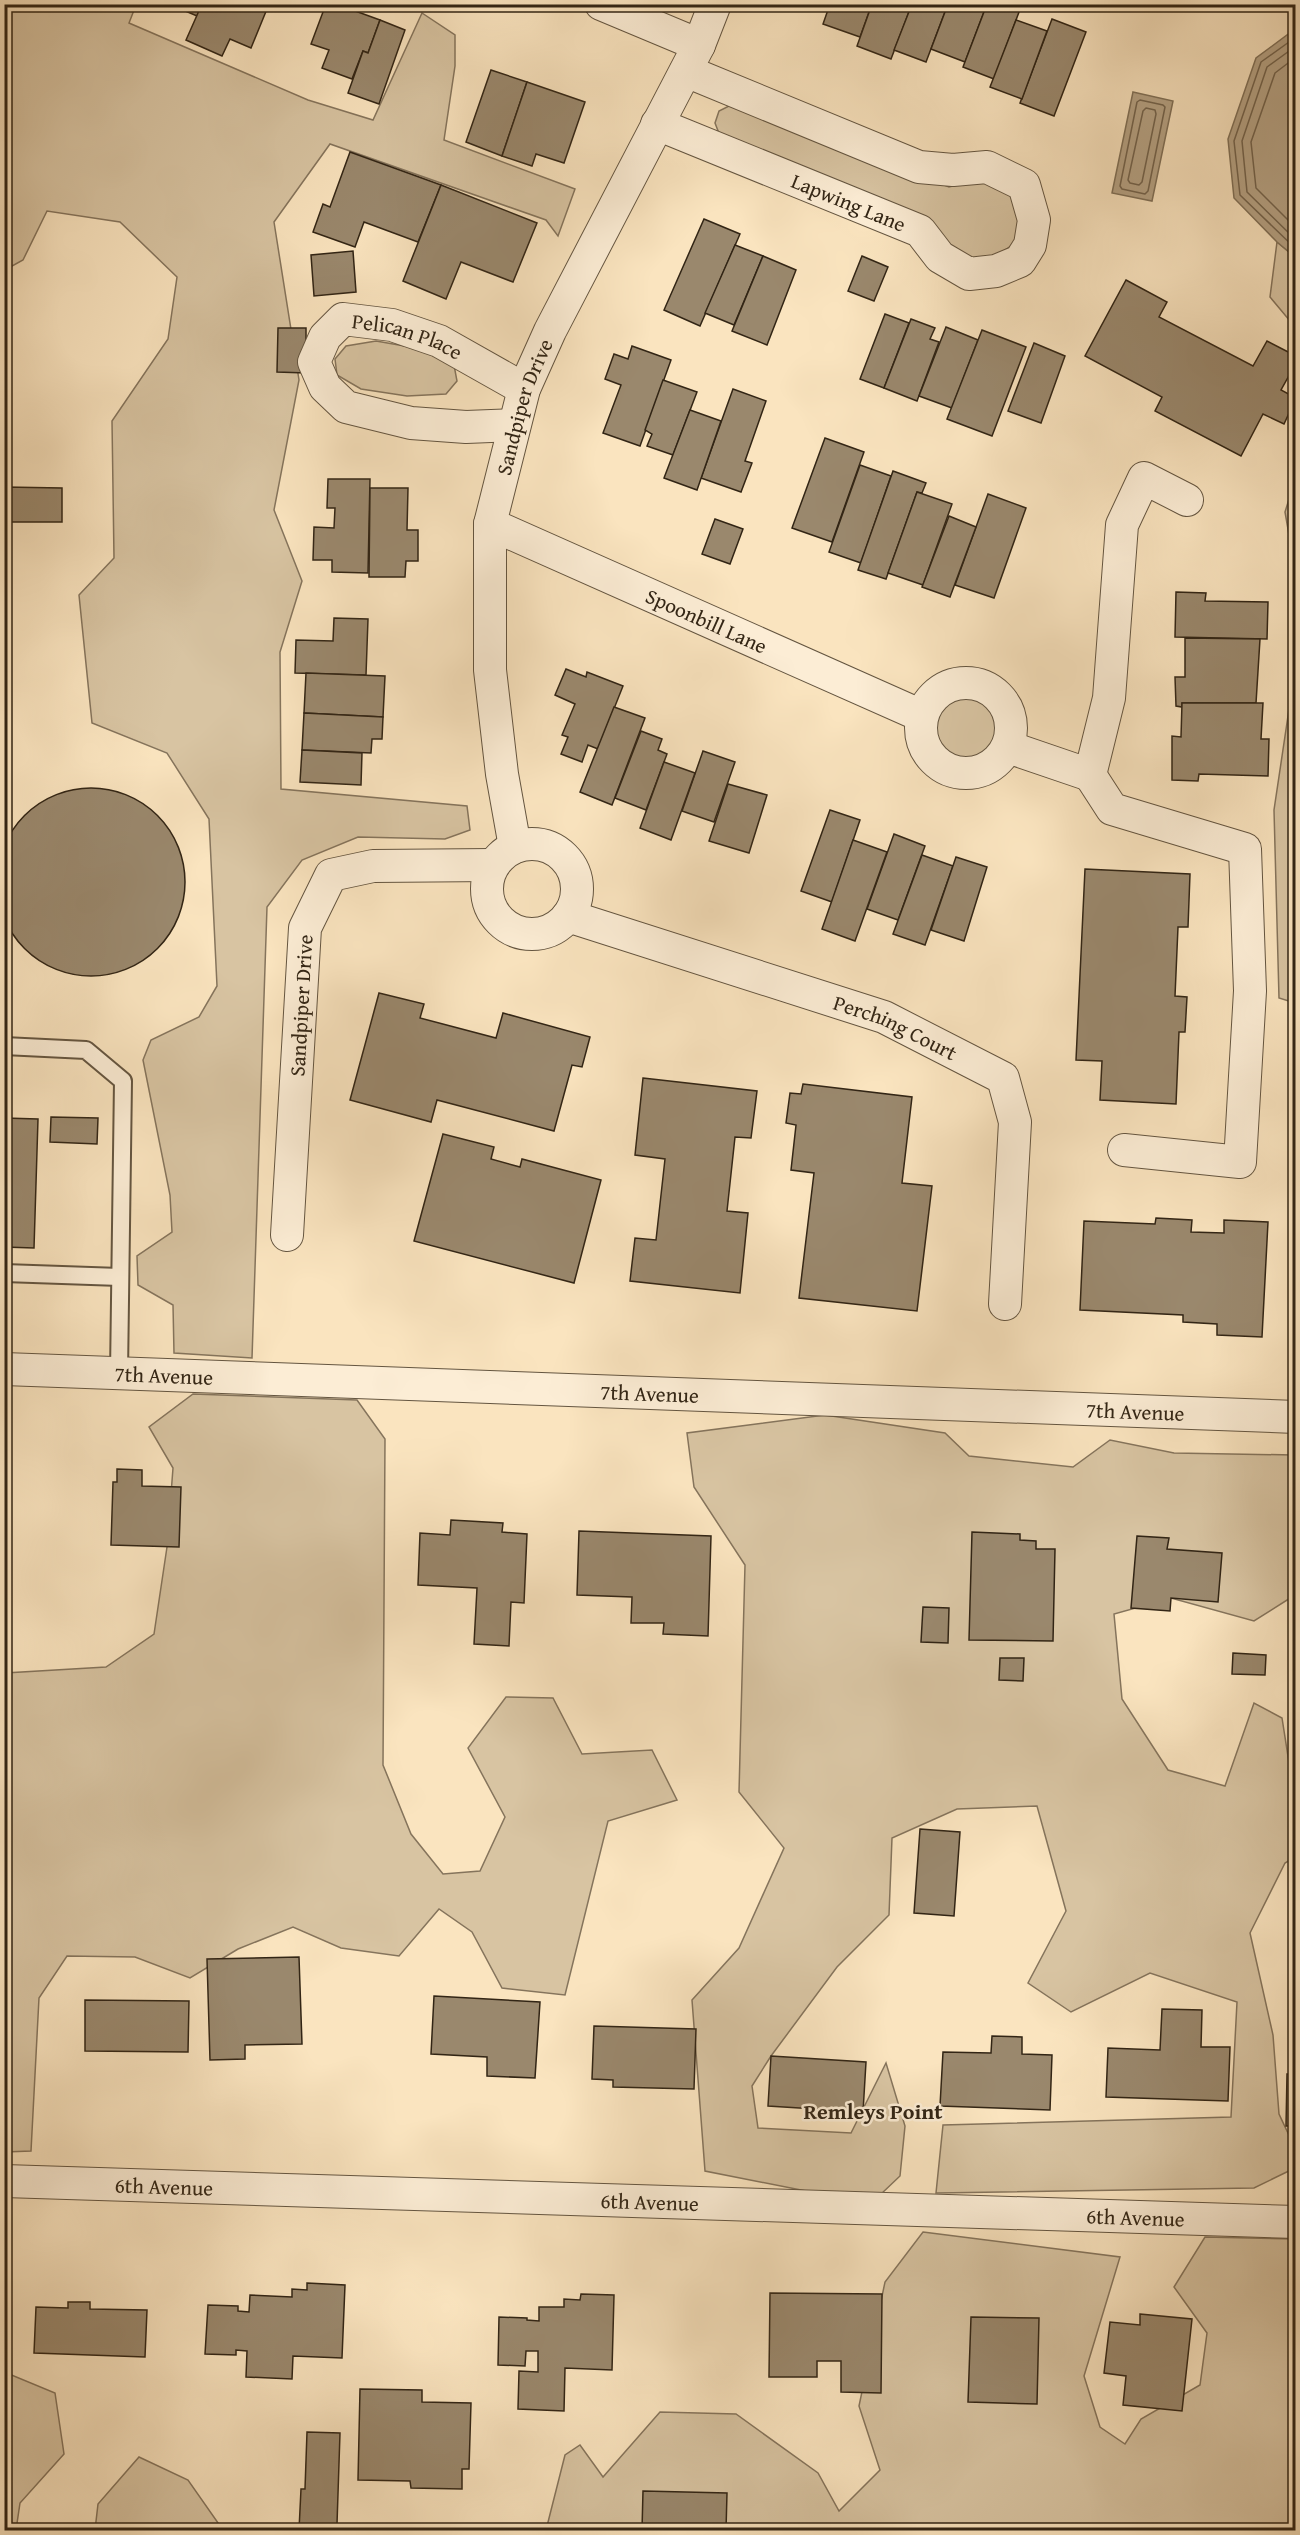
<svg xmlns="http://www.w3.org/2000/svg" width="1300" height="2535" font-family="'Gentium Book Plus',serif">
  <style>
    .green { fill: #d8c4a2; stroke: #85745c; stroke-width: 1.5 }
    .water { fill: #b6a385; stroke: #817158; stroke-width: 1.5 }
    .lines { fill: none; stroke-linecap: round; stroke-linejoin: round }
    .shore { stroke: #74644d; stroke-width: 1.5 }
    .building { fill: #9a886d; stroke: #322515; stroke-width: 1.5 }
    .service-casing { stroke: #645540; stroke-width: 20 }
    .minor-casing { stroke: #645540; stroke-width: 34 }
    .service { stroke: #fcedd5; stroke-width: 16 }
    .minor { stroke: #fcedd5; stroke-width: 32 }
    .labels { text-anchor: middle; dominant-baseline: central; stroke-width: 5; stroke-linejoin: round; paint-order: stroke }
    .street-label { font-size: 21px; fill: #322515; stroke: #fcedd5 }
    .neighbourhood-label { font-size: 22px; font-weight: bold; fill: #322515; stroke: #fcedd5 }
  </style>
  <rect width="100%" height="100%" fill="#fae4bf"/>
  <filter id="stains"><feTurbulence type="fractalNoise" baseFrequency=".00333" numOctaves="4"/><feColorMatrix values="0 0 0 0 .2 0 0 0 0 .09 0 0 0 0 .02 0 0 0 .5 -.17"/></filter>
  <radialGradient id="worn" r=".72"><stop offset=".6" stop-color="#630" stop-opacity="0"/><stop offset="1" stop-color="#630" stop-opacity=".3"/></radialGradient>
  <g class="green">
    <polygon points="5,5 136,5 129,23 308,100 373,120 422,13 455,35 455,66 444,140 575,189 558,236 546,220 330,144 274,222 299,380 274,510 302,581 280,652 281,789 467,806 470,830 445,839 358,837 302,860 267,907 252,1358 174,1353 173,1305 138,1285 137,1256 172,1232 170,1195 143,1060 151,1040 199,1017 217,986 209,819 167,753 92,723 79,595 114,558 112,421 168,339 177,277 120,222 47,211 23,260 5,270"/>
    <path d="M743,104L949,187L981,179L1013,191C1015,203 1021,218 1019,230C1017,252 987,259 969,259L720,136L715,123L719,111L731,105Z"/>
    <polygon points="1277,242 1295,257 1295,327 1270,297"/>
    <polygon points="376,341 416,348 454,365 457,381 446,394 407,396 361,389 337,375 335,359 346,346"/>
    <polygon points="1295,480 1296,480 1295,569 1285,512"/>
    <polygon points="1295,669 1295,1003 1279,998 1274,810"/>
    <circle cx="969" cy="727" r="36"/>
    <polygon points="193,1394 357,1400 385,1439 383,1765 411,1834 443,1874 480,1871 505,1817 468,1748 506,1697 553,1698 582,1754 652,1750 677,1800 608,1821 565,1995 502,1988 472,1932 439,1909 399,1956 341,1948 293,1927 238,1949 190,1978 135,1957 67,1956 39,1998 31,2151 5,2152 5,1673 106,1667 154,1634 167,1547 173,1468 149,1427"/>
    <polygon points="825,1415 945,1433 969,1456 1073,1467 1110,1440 1174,1453 1293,1455 1295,1595 1254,1621 1171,1598 1114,1614 1122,1699 1168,1770 1225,1786 1254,1703 1282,1718 1292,1782 1295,1783 1295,1857 1285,1863 1250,1933 1273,2035 1279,2114 1295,2148 1295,2168 1254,2188 936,2193 943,2125 1231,2117 1237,2002 1150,1973 1071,2012 1028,1983 1066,1911 1037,1806 957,1809 892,1838 889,1915 837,1967 771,2056 752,2086 758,2128 851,2133 886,2063 905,2126 900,2176 880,2195 806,2191 705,2171 692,2000 739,1948 784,1848 739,1792 745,1565 694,1487 687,1433"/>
    <polygon points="923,2232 1120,2257 1084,2376 1100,2427 1125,2444 1141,2419 1200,2385 1207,2333 1174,2287 1205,2237 1295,2239 1295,2530 546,2530 565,2455 580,2445 603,2477 660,2412 736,2414 818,2473 839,2511 880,2470 859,2406 885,2282"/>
    <polygon points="4,2259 7,2263 9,2374 55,2393 64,2454 20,2503 16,2530 4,2530"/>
    <polygon points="139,2457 188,2480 223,2530 95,2530 98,2504"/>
  </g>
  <g class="water">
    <polygon points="1295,29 1295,257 1277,242 1234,198 1228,139 1256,58"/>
    <polygon points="1133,92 1173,101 1152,201 1112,193"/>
  </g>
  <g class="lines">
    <g class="shore">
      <polyline points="1296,37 1261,62 1234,141 1240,195 1296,249"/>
      <polyline points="1296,46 1267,67 1242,141 1247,192 1296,240"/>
      <polyline points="1296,57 1275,73 1251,142 1256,188 1296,228"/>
      <polygon points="1140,100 1163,105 1165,107 1148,191 1145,194 1122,189 1120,186 1137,102"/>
      <polygon points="1146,108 1155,110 1156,114 1142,182 1139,185 1130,183 1128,180 1143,111"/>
    </g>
  </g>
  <g class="building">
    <polygon points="169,4 202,4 197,16"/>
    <polygon points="202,4 269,4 251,48 230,39 222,56 186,40"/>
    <polygon points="326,4 336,4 380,20 368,53 363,51 352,79 322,68 329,50 311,44"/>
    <polygon points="830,4 872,4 860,37 823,24"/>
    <polygon points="872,4 912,4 891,59 857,46"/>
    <polygon points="912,4 948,4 926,62 894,50"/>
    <polygon points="948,4 987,4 965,62 931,49"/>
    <polygon points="987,4 1022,4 994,79 963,67"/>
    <polygon points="1052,19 1086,32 1054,116 1020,103"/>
    <polygon points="380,20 405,30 379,104 348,93 363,51 368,53"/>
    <polygon points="1016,20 1047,31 1022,99 990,87"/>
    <polygon points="491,70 527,82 502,156 466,142"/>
    <polygon points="527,82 585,102 564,163 536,154 532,166 502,156"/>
    <polygon points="350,152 441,185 418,242 364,222 355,247 313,232 323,204 330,207"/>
    <polygon points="441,185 537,223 513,282 461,262 446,299 403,281"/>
    <polygon points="704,219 740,234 700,326 664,310"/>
    <polygon points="735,245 763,256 734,325 705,313"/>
    <polygon points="353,251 356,292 314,296 311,255"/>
    <polygon points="763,256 796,270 767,345 732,331"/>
    <polygon points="862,256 888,267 874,301 848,291"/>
    <polygon points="1126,280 1167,302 1159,317 1253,366 1267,341 1296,356 1296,363 1281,390 1296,398 1284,424 1263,414 1241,456 1155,411 1162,397 1085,356"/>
    <polygon points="885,314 909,323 884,388 860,379"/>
    <polygon points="911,319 935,328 930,339 939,342 917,401 884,388"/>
    <polygon points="946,327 978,340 952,408 919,396"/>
    <polygon points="278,328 306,328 306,373 277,372"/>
    <polygon points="982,330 1026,347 992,436 947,419"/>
    <polygon points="1034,343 1065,356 1041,423 1008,411"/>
    <polygon points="632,346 671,360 640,446 603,433 621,385 605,379 614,354 628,359"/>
    <polygon points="663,380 697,392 673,455 647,446 652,434 645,430"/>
    <polygon points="733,389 766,401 745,461 752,463 741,492 701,478"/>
    <polygon points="690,410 721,421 697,490 664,478"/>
    <polygon points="825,438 864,452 832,542 792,528"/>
    <polygon points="860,465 891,476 861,563 829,552"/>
    <polygon points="893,471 926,483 922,493 917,492 886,579 858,570"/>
    <polygon points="328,479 370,479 368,573 332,572 332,560 313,560 314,527 334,528 335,508 327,508"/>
    <polygon points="4,487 62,488 62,522 4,522"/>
    <polygon points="370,488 408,488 407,530 418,530 418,561 406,561 405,577 369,577"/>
    <polygon points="917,492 952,504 923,585 888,573"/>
    <polygon points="988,494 1026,508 994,598 955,585"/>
    <polygon points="949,516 976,527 950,597 922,587"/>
    <polygon points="715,519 743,529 730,564 702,554"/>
    <polygon points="1176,592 1206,593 1205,601 1268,602 1267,639 1175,637"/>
    <polygon points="334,618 368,619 366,675 295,673 296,640 333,641"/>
    <polygon points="1185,638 1260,639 1256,703 1182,703 1182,707 1176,706 1175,677 1185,677"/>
    <polygon points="566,669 586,677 587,672 623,686 598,749 588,745 582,762 561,754 568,737 562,735 575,704 555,695"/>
    <polygon points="306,673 385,676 383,717 304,713"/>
    <polygon points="1182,703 1263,703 1261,739 1269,739 1268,776 1199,774 1198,781 1172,780 1172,736 1181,737"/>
    <polygon points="614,707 645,718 612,805 580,792"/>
    <polygon points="304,713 383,717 382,739 372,739 371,753 302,750"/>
    <polygon points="641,731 662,739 658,750 667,754 646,810 615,798"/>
    <polygon points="302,750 362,753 361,785 300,782"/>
    <polygon points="703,751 735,762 714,822 682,811"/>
    <polygon points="664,762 695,773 671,840 640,828"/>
    <polygon points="728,784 767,795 749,853 709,841"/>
    <circle cx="91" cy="882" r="94"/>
    <polygon points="830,810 860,820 832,902 801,891"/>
    <polygon points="894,834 925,846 898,920 867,909"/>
    <polygon points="853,840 887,852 855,941 822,929"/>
    <polygon points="922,855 953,866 925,945 893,934"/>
    <polygon points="956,857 987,867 964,941 931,930"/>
    <polygon points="1085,869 1190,874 1188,927 1178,927 1175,996 1187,997 1185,1032 1179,1032 1176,1104 1100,1100 1102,1061 1076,1060"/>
    <polygon points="379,993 424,1004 420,1018 496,1038 503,1013 590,1037 582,1067 572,1065 554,1131 437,1100 431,1122 350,1100"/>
    <polygon points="643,1078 757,1091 751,1138 735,1137 727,1211 748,1213 740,1293 630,1281 635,1238 656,1240 665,1159 635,1155"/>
    <polygon points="803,1084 912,1097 902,1183 932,1186 917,1311 799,1298 814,1173 791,1170 796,1125 786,1123 790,1093 801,1094"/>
    <polygon points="51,1117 98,1118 97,1144 50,1142"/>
    <polygon points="4,1118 38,1119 34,1248 4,1247"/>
    <polygon points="443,1134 494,1147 491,1159 520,1167 522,1159 601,1180 574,1283 414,1241"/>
    <polygon points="1156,1218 1192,1220 1191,1232 1224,1233 1224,1220 1268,1222 1262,1337 1217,1335 1217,1324 1183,1322 1183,1315 1080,1310 1084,1221 1155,1224"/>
    <polygon points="117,1469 142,1470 142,1486 181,1487 179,1547 111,1545 113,1482 117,1482"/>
    <polygon points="451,1520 503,1523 502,1532 527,1534 524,1603 511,1602 509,1646 474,1644 477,1588 418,1585 420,1533 450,1535"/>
    <polygon points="579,1531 711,1536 708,1636 663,1634 664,1623 631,1623 632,1597 577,1595"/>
    <polygon points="972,1532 1020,1534 1020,1540 1036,1541 1036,1549 1055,1549 1053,1641 969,1640"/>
    <polygon points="1137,1536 1169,1538 1167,1549 1222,1553 1218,1602 1171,1598 1170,1611 1131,1608"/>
    <polygon points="923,1607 949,1608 948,1643 921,1642"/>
    <polygon points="1233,1653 1266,1655 1265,1675 1232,1674"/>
    <polygon points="1000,1658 1024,1658 1023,1681 999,1680"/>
    <polygon points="920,1829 960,1832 954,1916 914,1913"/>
    <polygon points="299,1957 302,2044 245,2045 245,2059 210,2060 207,1959"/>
    <polygon points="434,1996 540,2002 535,2078 487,2076 487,2057 431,2054"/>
    <polygon points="85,2000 189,2001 188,2052 85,2051"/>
    <polygon points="1162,2009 1202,2010 1201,2047 1230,2047 1228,2101 1106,2097 1108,2048 1160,2050"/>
    <polygon points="594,2026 696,2029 694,2089 613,2087 613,2080 592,2079"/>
    <polygon points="992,2036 1022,2037 1022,2054 1052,2055 1050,2110 940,2106 943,2052 991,2053"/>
    <polygon points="771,2056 866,2062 863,2112 768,2106"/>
    <polygon points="1287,2074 1296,2075 1296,2126 1286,2126"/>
    <polygon points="307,2283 345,2285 342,2358 293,2356 292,2379 246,2377 247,2351 236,2350 236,2355 205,2354 208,2305 238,2306 238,2311 249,2312 250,2295 292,2297 292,2289 307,2290"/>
    <polygon points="770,2293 882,2294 881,2393 841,2392 841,2361 817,2361 817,2377 769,2377"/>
    <polygon points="581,2294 614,2295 612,2370 565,2368 564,2411 518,2409 519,2371 538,2372 538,2351 526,2351 525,2366 498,2365 499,2317 527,2318 527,2320 539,2321 539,2307 564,2307 564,2299 580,2300"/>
    <polygon points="68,2302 90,2302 90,2309 147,2310 145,2357 34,2353 36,2307 68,2308"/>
    <polygon points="1140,2314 1192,2319 1182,2411 1123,2405 1126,2376 1104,2373 1110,2322 1140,2325"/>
    <polygon points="971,2317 1039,2318 1037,2404 968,2402"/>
    <polygon points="1294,2333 1296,2333 1296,2396 1293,2396"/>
    <polygon points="360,2389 422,2390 422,2402 471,2403 469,2469 462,2469 462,2489 411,2488 410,2481 358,2480"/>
    <polygon points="307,2432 340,2433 337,2524 349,2525 349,2530 299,2530 301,2489 305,2489"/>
    <polygon points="643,2491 727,2493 726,2530 642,2530"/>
  </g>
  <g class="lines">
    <defs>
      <g id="service">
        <polyline points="4,1046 86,1050 123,1081 119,1373"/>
        <polyline points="4,1273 120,1277"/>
      </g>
      <g id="minor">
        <polyline points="601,4 699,45"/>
        <path id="s1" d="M657,124L920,231L940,257L969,274L996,271L1020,261L1030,245L1034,220L1024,185L987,167L953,170L919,167L686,71"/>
        <path id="s2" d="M514,425L466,427L411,423L346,407L325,387L314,362L325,337L343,319L392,325L439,341L524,389"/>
        <path id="s3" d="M490,524L922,716"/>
        <circle cx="966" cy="728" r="45"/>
        <polyline points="1008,747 1090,775 1109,698 1122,525 1144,478 1187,500"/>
        <polyline points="1090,775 1112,809 1245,849 1250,991 1240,1162 1124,1150"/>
        <circle cx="532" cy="889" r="45"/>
        <path id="s4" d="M515,847L502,774L490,670V524L524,389L550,331L699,45L715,4"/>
        <path id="s5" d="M568,916L884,1017L1003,1078L1015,1122L1005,1304"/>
        <path id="s6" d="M287,1235L305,928L331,875L373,866L493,865"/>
        <path id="s7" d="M4,1369L1296,1417"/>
        <path id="s8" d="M4,2181L1296,2222"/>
      </g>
    </defs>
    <use href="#service" class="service-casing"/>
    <use href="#minor" class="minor-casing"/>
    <use href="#service" class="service"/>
    <use href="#minor" class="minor"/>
  </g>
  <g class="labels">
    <g class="street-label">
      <text stroke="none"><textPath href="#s1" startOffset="207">Lapwing Lane</textPath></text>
      <text stroke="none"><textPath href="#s2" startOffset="346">Pelican Place</textPath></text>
      <text stroke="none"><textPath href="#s4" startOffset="447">Sandpiper Drive</textPath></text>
      <text stroke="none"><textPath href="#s3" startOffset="237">Spoonbill Lane</textPath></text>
      <text stroke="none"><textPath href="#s6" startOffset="230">Sandpiper Drive</textPath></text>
      <text stroke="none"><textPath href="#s5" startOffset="346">Perching Court</textPath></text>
      <text stroke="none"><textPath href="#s7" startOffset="160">7th Avenue</textPath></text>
      <text stroke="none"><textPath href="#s7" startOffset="646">7th Avenue</textPath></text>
      <text stroke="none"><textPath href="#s7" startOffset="1132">7th Avenue</textPath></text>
      <text stroke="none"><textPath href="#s8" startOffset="160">6th Avenue</textPath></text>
      <text stroke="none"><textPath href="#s8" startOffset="646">6th Avenue</textPath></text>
      <text stroke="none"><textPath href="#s8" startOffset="1132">6th Avenue</textPath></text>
    </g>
    <g class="neighbourhood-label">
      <text x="873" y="2111">Remleys Point</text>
    </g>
  </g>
  <rect width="1300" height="2535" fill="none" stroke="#fae4bf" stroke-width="24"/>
  <rect x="6" y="6" width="1288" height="2523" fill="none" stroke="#322515" stroke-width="3"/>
  <rect x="12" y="12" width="1276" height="2511" fill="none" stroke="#322515" stroke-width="1.5"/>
  <rect width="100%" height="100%" filter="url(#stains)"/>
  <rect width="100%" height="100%" fill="url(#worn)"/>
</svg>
